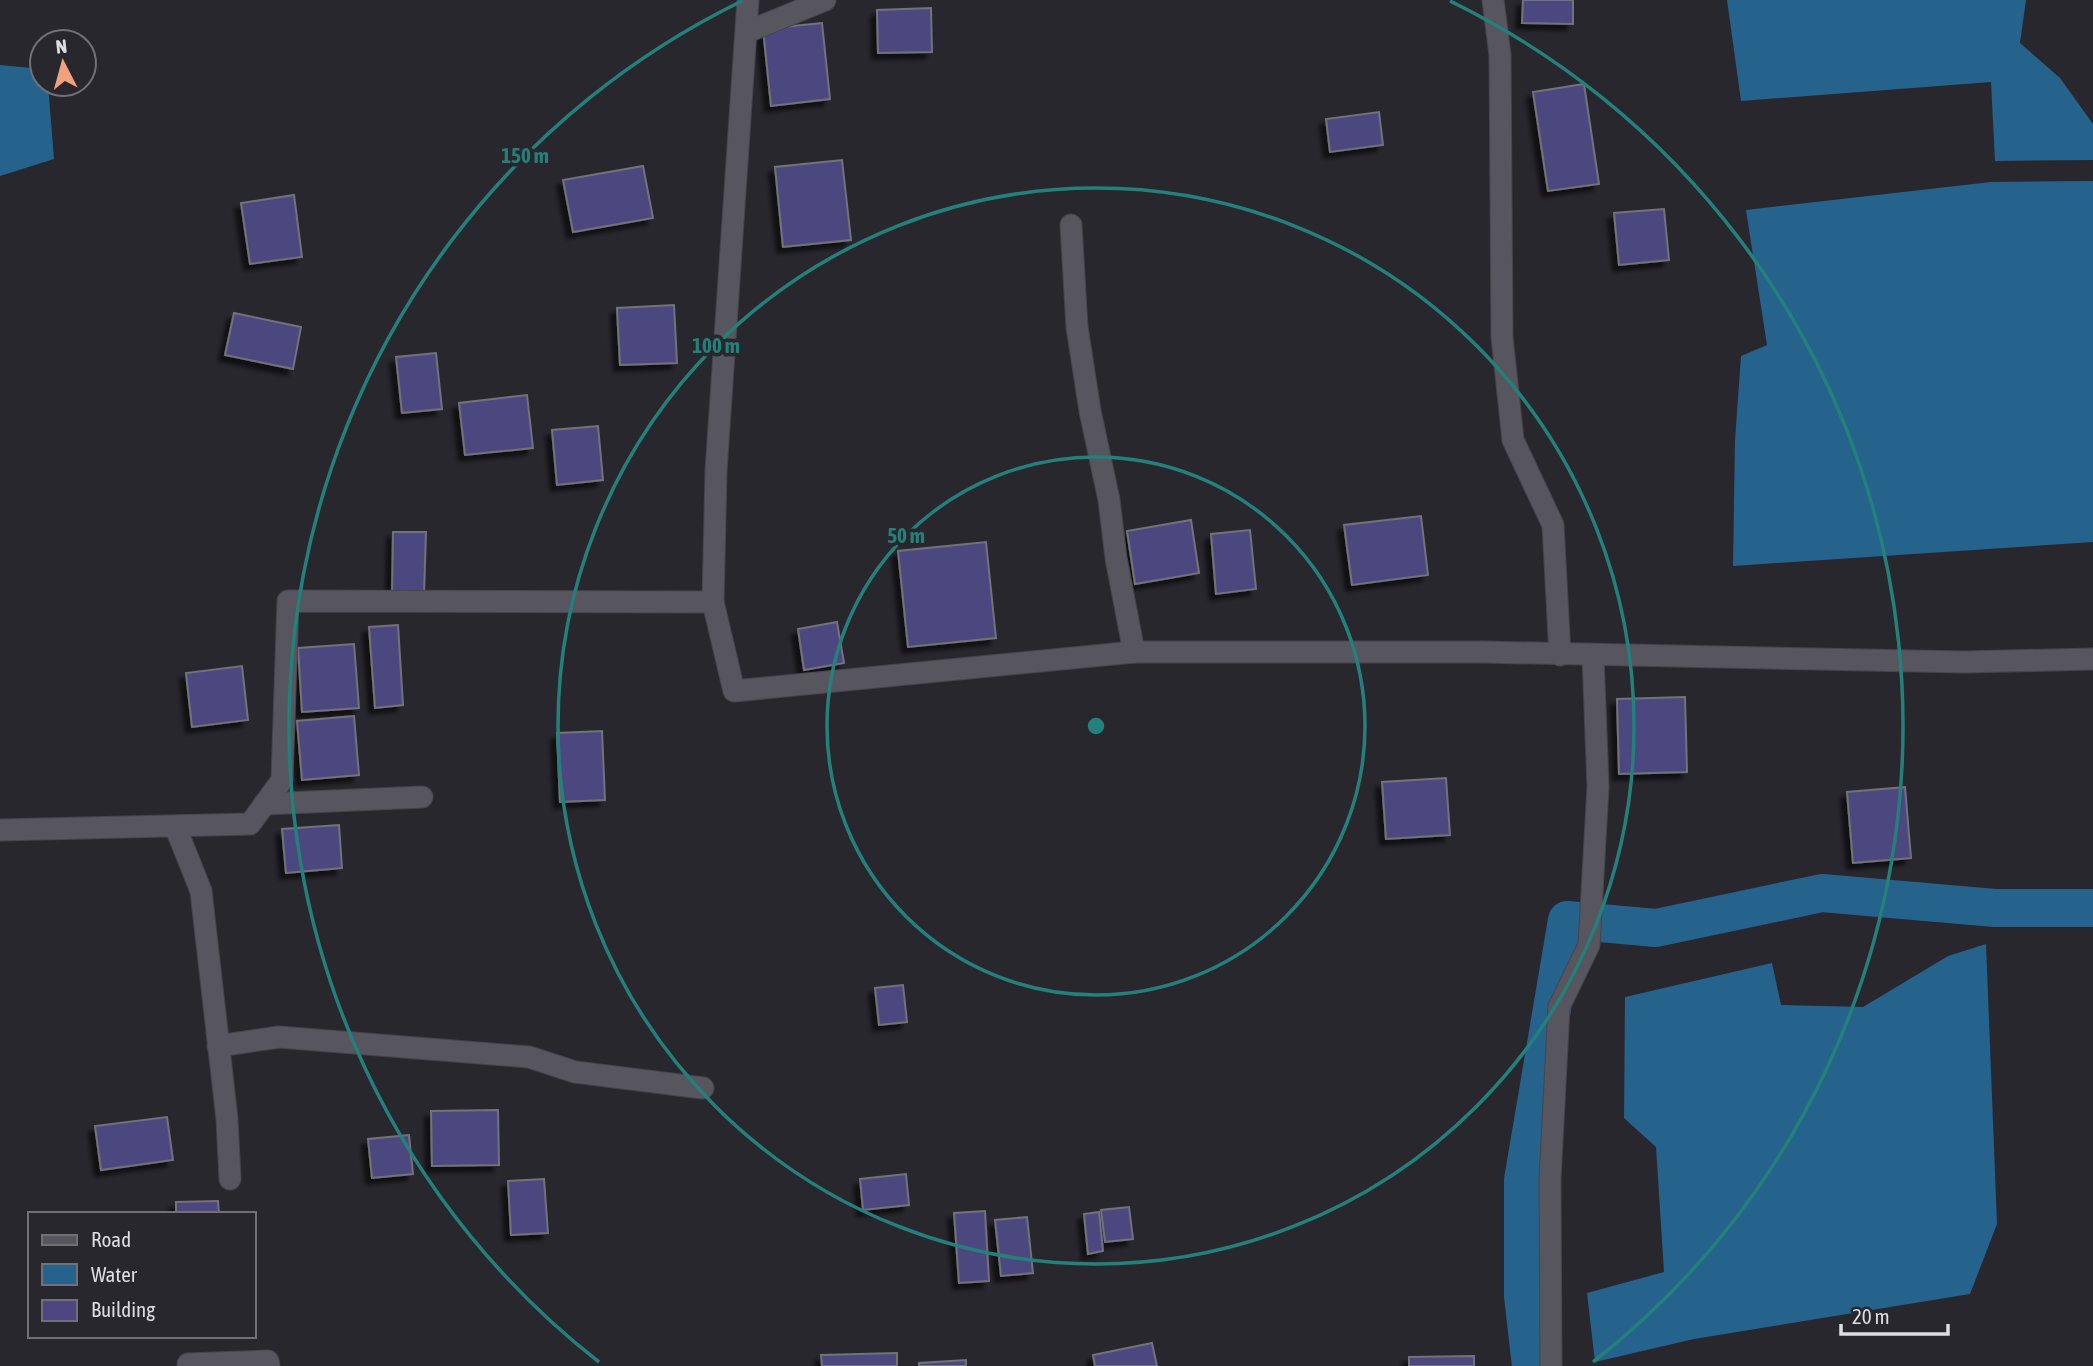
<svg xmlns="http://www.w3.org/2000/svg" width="2093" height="1366" font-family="'Asap Condensed',sans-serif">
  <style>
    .water { fill: #25628c }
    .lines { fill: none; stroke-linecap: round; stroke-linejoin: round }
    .canal { stroke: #25628c; stroke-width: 38 }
    .building { fill: #4e477f; stroke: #72727a; stroke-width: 2; filter: url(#shadow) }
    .street-casing { stroke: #46454c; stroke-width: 23 }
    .street { stroke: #57555e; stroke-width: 21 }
    .ring { fill: none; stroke: #24807a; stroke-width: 3.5 }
    .centre { fill: #24807a; stroke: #29272e; stroke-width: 3.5 }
    .ring-label { font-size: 21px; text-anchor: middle; font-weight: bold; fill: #24807a; stroke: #29272e; stroke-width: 7; stroke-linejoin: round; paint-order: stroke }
  </style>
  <defs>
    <filter id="shadow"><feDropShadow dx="-6" dy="6" stdDeviation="2" flood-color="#0009"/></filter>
  </defs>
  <rect width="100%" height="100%" fill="#29272e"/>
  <g class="water">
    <polygon points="1727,0 2026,0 2020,43 2060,78 2093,124 2093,160 1995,161 1991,82 1741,101"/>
    <polygon points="0,65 42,69 42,84 48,84 54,159 0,176"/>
    <polygon points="2093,181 2093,542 1733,566 1735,440 1741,356 1767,345 1746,210 1991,182"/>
    <polygon points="1986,944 1997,1224 1970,1294 1694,1339 1595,1362 1587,1293 1664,1272 1656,1147 1624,1118 1625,997 1772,963 1781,1005 1863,1007 1948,956"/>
  </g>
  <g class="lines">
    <polyline class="canal" points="1531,1366 1523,1296 1523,1180 1567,920 1656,928 1822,893 1995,908 2093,908"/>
  </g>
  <g class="building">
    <polygon points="1523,0 1573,0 1573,24 1522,23"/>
    <polygon points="931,8 932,52 878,53 877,10"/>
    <polygon points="822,23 830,99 771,106 763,29"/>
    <polygon points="1584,84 1599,184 1548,191 1533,92"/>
    <polygon points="1379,112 1383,145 1330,152 1326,119"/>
    <polygon points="842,160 851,240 783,247 775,167"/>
    <polygon points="643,166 653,218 573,232 563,180"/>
    <polygon points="294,195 302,257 250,264 241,203"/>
    <polygon points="1664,209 1669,260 1619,265 1614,213"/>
    <polygon points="674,305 677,363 620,365 617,308"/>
    <polygon points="234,313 301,327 293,369 225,355"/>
    <polygon points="436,353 442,409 402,413 396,357"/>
    <polygon points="527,395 533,448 465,455 459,403"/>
    <polygon points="598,426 603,480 557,485 552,430"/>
    <polygon points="1421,516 1428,575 1352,585 1344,525"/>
    <polygon points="1191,520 1199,573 1135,584 1127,531"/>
    <polygon points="1250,530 1256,589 1216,594 1211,534"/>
    <polygon points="393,532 426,532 424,595 392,595"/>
    <polygon points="986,542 996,638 908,647 898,551"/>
    <polygon points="837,622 844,663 804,670 798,629"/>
    <polygon points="398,625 403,705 375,708 369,627"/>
    <polygon points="354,644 359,708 302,712 298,648"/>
    <polygon points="242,666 248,720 192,727 186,673"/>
    <polygon points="1685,697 1687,772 1619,774 1617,699"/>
    <polygon points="354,716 359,775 302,780 297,721"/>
    <polygon points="602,731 605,800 560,802 557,733"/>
    <polygon points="1446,778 1450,835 1386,839 1382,782"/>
    <polygon points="1905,787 1911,858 1853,863 1847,792"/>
    <polygon points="339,825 342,868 286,873 282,829"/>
    <polygon points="903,985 907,1022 879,1025 875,988"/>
    <polygon points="498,1110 499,1165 432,1166 431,1111"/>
    <polygon points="167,1117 173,1160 101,1170 95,1126"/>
    <polygon points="409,1135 413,1174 372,1178 368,1139"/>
    <polygon points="906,1174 909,1205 863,1210 860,1179"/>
    <polygon points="544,1179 548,1233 511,1235 508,1181"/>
    <polygon points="218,1201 219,1214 176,1214 176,1202"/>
    <polygon points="1129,1207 1133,1239 1105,1242 1101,1210"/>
    <polygon points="985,1211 989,1281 959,1283 954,1213"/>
    <polygon points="1099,1212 1103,1251 1088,1254 1084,1214"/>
    <polygon points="1027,1217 1033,1273 1001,1276 995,1220"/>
    <polygon points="1152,1343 1157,1366 1095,1366 1093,1355"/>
    <polygon points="897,1353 897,1366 822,1366 821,1355"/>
    <polygon points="1474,1356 1474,1366 1409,1366 1409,1357"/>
    <polygon points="966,1360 966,1366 919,1366 919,1363"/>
  </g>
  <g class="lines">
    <defs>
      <g id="street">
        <polyline points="748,0 716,471 713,602 734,691 1134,652 1483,652 1964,662 2093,659"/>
        <polyline points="1493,0 1500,55 1502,337 1513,440 1553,525 1560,655"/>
        <polyline points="747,32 825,0"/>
        <polyline points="1071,225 1077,327 1090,411 1109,500 1116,558 1134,652"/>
        <polyline points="264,804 422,797"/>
        <polyline points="175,826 201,891 227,1119 230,1179"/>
        <polyline points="0,830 250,824 282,780 288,601 713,602"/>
        <polyline points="218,1046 279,1037 529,1057 575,1072 703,1088"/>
        <polyline points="188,1364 268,1361 269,1366"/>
        <polyline points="1551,1366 1550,1179 1559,1007 1589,945 1598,787 1593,656"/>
      </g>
    </defs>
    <use href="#street" class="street-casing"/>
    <use href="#street" class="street"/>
  </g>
  <g class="ring">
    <circle cx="1096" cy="726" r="269"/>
    <circle cx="1096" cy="726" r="538"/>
    <path d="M599 1362A807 807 0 0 1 742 1M1450 1A807 807 0 0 1 1593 1362"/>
  </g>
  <circle cx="1096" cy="726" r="10" class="centre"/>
  <g class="ring-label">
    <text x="525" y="163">150 m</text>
    <text x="716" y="353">100 m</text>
    <text x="906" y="543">50 m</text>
  </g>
  <rect x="28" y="1212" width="228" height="126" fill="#29272e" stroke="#717076" stroke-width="2"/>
  <rect x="42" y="1235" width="35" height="10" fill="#57555e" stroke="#717076" stroke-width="2"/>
  <text x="91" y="1247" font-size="21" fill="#dedde2">Road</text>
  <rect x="42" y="1264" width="35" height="21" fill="#25628c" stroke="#717076" stroke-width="2"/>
  <text x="91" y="1282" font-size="21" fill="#dedde2">Water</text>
  <rect x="42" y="1300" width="35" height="21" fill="#4e477f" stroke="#717076" stroke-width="2"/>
  <text x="91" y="1317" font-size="21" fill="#dedde2">Building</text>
  <g transform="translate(63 63) rotate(354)"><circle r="33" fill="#29272e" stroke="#717076" stroke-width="2"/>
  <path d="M0-5L12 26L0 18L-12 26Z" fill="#f1a17d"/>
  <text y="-10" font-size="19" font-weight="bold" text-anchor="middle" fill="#dedde2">N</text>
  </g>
  <path d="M1841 1324v10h107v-10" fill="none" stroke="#dedde2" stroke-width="3.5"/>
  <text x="1852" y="1324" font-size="21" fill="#dedde2" stroke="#29272e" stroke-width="5" paint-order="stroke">20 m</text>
</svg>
